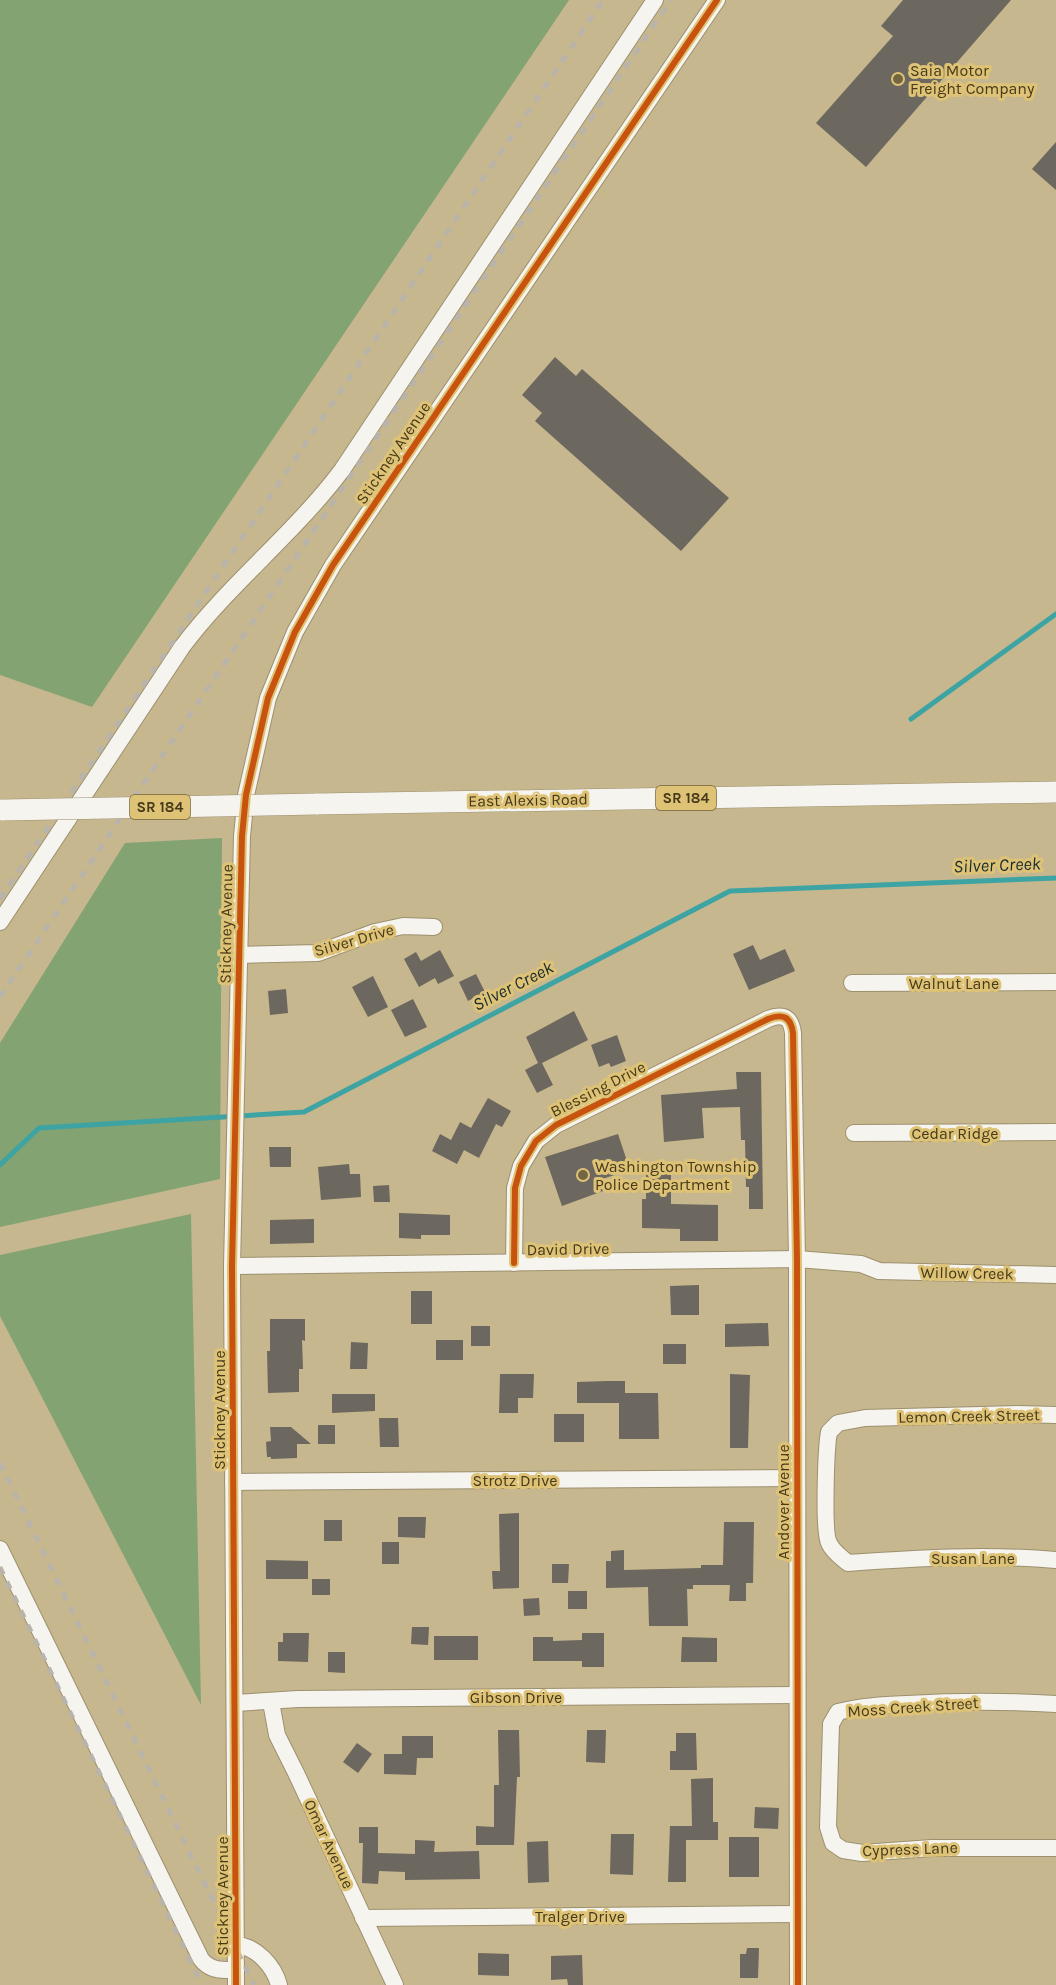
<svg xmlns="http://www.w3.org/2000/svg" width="1056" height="1985" font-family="Karla,sans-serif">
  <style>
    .forest { fill: #83a373 }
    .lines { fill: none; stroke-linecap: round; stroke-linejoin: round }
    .stream { stroke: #3ea3a3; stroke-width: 5 }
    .building { fill: #6c675f }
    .minor-casing { stroke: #9d906f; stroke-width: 18 }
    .major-casing { stroke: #9d906f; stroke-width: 22 }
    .minor { stroke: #f6f4ee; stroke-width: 16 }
    .major { stroke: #f6f4ee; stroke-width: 21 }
    .rail { stroke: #b8b4ab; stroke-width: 4.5; stroke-dasharray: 8 8; stroke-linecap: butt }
    .major-bridge-casing { stroke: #9d906f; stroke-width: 22; stroke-linecap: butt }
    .major-bridge { stroke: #f6f4ee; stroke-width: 21 }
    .cycleway-casing { stroke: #dec276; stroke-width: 10 }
    .cycleway { stroke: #c8530f; stroke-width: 6 }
    .poi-dot { fill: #736643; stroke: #dec276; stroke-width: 2 }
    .labels { text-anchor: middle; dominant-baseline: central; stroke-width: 6; stroke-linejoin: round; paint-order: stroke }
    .shield { fill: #dec276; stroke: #746336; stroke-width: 1.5 }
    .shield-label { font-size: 15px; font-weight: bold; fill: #463a1b }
    .poi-label { font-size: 16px; fill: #463a1b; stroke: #dec276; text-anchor: start }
    .street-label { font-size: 16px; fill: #463a1b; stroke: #dec276 }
    .water-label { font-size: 18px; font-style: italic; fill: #182d30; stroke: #dec276 }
  </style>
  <rect width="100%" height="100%" fill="#c6b78e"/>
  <g class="forest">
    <polygon points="0,0 569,0 92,707 0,675"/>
    <polygon points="222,838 220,1179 0,1227 0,1043 125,843"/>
    <polygon points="191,1214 201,1705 0,1316 0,1255"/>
  </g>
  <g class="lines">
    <g class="stream">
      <polyline points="911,719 1056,614"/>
      <polyline points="0,1165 39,1128 304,1112 730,891 1056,878"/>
    </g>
  </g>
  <g class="building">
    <polygon points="903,0 1011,0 866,167 816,123 893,36 881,26"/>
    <polygon points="1056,142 1056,190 1032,169"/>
    <polygon points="555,357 576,376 582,369 729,498 681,551 535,421 542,413 522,395"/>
    <polygon points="753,945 760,960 785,949 795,971 749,990 733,954"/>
    <polygon points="440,950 454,976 438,984 435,978 419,987 404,959 416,952 421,961"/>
    <polygon points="476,974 485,992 468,1001 459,982"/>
    <polygon points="373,976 388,1007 368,1017 352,987"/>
    <polygon points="286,989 288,1013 270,1015 268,991"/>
    <polygon points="413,999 427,1027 405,1037 391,1010"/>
    <polygon points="574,1011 588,1040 542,1063 553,1085 537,1093 525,1070 538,1063 526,1037"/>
    <polygon points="617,1035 626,1061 611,1067 609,1063 599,1067 591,1045"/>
    <polygon points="736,1072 761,1072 763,1209 749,1209 749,1187 746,1187 745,1140 741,1140 740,1107 702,1108 704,1138 664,1142 661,1095 737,1089"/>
    <polygon points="488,1098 511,1111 502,1127 496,1124 479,1158 464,1150 457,1164 432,1151 440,1134 451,1140 460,1122 471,1128"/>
    <polygon points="618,1134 630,1170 599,1180 603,1191 562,1206 545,1157"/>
    <polygon points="269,1147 291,1147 291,1167 270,1167"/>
    <polygon points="349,1164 350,1174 360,1174 361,1197 321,1200 318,1167"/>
    <polygon points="646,1169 671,1169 671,1204 718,1205 718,1241 680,1241 680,1229 642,1228 642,1199 646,1199"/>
    <polygon points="389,1185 390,1202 374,1202 373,1186"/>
    <polygon points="399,1213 450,1215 450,1235 421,1235 421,1239 399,1238"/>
    <polygon points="314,1219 314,1243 270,1244 270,1220"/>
    <polygon points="699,1285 699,1315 671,1315 670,1286"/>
    <rect x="411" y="1291" width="21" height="33"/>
    <polygon points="270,1319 305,1319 305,1341 302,1340 303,1369 299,1369 299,1392 268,1393 267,1351 270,1351"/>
    <polygon points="768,1323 769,1346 725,1347 725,1324"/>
    <rect x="471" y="1326" width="19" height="20"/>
    <rect x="436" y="1340" width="27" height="20"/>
    <polygon points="351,1342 368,1343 367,1369 350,1369"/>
    <rect x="663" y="1344" width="23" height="20"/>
    <polygon points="500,1374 534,1374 533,1398 518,1398 518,1413 499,1413"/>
    <polygon points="730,1374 750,1375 748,1448 730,1448"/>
    <polygon points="607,1381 625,1381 625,1393 658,1393 659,1439 619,1439 619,1403 577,1403 577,1382"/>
    <polygon points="332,1394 375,1394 375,1411 332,1413"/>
    <rect x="554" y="1414" width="30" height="28"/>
    <polygon points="379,1418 398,1418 399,1447 380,1447"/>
    <rect x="318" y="1425" width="17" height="19"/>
    <polygon points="270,1427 291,1427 311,1444 297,1444 297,1458 271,1459 271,1457 267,1457 266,1442 271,1441"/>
    <polygon points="519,1513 519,1588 493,1589 492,1571 500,1571 499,1514"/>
    <polygon points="398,1517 426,1517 425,1538 398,1537"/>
    <rect x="324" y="1520" width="18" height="21"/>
    <polygon points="724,1522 754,1522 753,1583 746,1583 746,1601 729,1601 730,1585 693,1585 693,1589 687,1589 688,1626 649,1626 648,1587 606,1588 606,1561 611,1561 611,1551 624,1550 624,1570 701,1568 701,1565 723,1565"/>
    <rect x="382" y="1542" width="17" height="22"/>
    <polygon points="266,1560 308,1561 308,1579 266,1579"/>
    <polygon points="552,1564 569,1564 568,1583 552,1583"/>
    <rect x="312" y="1579" width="18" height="16"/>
    <rect x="568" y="1591" width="19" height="18"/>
    <polygon points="539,1598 540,1615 524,1616 523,1599"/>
    <polygon points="412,1627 429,1627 428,1645 411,1644"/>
    <polygon points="283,1633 309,1633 308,1662 278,1661 278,1642 283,1642"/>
    <polygon points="582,1633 604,1633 604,1667 582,1667 582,1661 533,1661 533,1637 553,1637 553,1641 582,1640"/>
    <rect x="434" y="1636" width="44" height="24"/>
    <polygon points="682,1637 717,1638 717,1662 681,1662"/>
    <polygon points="328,1652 345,1652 345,1673 328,1672"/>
    <polygon points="498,1730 519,1730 520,1777 517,1777 514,1845 476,1845 476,1826 494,1827 494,1785 499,1785"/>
    <polygon points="587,1730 606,1730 605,1763 586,1762"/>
    <polygon points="676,1733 696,1733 697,1770 670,1770 670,1751 676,1751"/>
    <polygon points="402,1736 433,1736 433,1758 417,1758 416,1775 384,1774 384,1754 402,1754"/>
    <polygon points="357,1743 372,1754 358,1773 343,1762"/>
    <polygon points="713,1778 713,1822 718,1822 718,1840 686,1840 686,1882 668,1882 670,1826 692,1826 691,1779"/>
    <polygon points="755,1807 779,1808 778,1829 754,1828"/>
    <polygon points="359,1827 378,1827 378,1853 415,1854 415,1840 435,1841 434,1852 479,1851 480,1879 405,1880 405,1872 379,1871 378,1884 362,1883 363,1843 359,1843"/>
    <polygon points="611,1834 634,1834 633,1875 610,1874"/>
    <rect x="729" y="1837" width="30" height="40"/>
    <polygon points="548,1841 549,1882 528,1883 527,1842"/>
    <polygon points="747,1948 759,1948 758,1978 740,1978 740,1954 746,1954"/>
    <polygon points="478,1953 509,1954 509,1976 478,1975"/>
    <polygon points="582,1955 583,1985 568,1985 567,1979 551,1980 551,1956"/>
  </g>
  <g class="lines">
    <defs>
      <g id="minor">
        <path d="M0,922L182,647C230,583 294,534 342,470L655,0"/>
        <polyline points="239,955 318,953 375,932 403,926 434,927"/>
        <polyline points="852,983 1056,982"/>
        <polyline points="854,1133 1056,1132"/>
        <path d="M514,1263L515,1188L521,1166L536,1141L556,1125L768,1019C783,1013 791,1017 793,1033L797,1259L798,1985"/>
        <polyline points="232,1266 797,1259 861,1264 879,1271 1056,1275"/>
        <path d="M1056,1415L1018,1414L865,1418L838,1423L829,1432C826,1448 823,1532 829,1543C833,1552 841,1557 848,1563C917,1558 987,1554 1056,1560"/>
        <polyline points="233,1482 797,1478"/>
        <path d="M0,1549L201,1959C210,1971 222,1970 236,1970"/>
        <polyline points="271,1702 277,1735 296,1773 395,1985"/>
        <polyline points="235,1703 298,1699 797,1695"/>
        <path d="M1056,1704C1007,1701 957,1701 907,1704C884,1705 861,1706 838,1712L831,1724L828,1827L833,1843L843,1850L862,1853L932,1848H1056"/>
        <polyline points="363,1918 797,1914"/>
        <path d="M236,1945C256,1946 274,1966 279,1985"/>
        <polyline points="236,1985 232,1266 242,836 246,795 268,698 295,632 333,565 717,0"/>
      </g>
      <polyline id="major" points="316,804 1056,792"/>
    </defs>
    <use href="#minor" class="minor-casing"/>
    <use href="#major" class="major-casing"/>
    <use href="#minor" class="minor"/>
    <use href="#major" class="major"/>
    <g class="rail">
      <polyline points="0,899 603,0"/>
      <polyline points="0,997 671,0"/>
      <polyline points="0,1463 254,1985"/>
      <polyline points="0,1567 202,1985"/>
    </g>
    <defs>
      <polyline id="major-bridge" points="3,810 316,804"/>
    </defs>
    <use href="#major-bridge" class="major-bridge-casing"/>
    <use href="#major-bridge" class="major-bridge"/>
    <defs>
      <g id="cycleway">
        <path d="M514,1263L515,1188L521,1166L536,1141L556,1125L768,1019C783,1013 791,1017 793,1033L797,1259L798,1985"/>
        <polyline points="236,1985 232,1266 242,836 246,795 268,698 295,632 333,565 717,0"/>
      </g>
    </defs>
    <use href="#cycleway" class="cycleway-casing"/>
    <use href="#cycleway" class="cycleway"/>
  </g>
  <g class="poi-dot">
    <circle cx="898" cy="79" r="6"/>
    <circle cx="583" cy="1175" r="6"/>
  </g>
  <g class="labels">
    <g class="shield">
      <rect x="656" y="786" width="60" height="24" rx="4.5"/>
      <rect x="130" y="795" width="60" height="24" rx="4.5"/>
    </g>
    <g class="shield-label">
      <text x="686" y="798">SR 184</text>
      <text x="160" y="807">SR 184</text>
    </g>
    <g class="poi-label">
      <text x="910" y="70">Saia Motor<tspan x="910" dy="18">Freight Company</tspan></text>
      <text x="595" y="1166">Washington Township<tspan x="595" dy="18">Police Department</tspan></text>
    </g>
    <g class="street-label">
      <text transform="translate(393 453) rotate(-56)">Stickney Avenue</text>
      <text transform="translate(528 800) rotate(-1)">East Alexis Road</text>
      <text transform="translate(226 924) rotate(-89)">Stickney Avenue</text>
      <text transform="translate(354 940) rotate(-16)">Silver Drive</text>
      <text x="954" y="983">Walnut Lane</text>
      <text transform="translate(598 1089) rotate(-27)">Blessing Drive</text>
      <text x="955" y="1133">Cedar Ridge</text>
      <text transform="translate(568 1249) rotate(-1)">David Drive</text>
      <text transform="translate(967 1273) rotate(1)">Willow Creek</text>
      <text transform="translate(219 1410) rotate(-90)">Stickney Avenue</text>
      <text transform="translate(969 1416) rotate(-1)">Lemon Creek Street</text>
      <text x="515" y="1480">Strotz Drive</text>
      <text transform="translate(783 1502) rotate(-90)">Andover Avenue</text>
      <text x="973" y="1558">Susan Lane</text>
      <text x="516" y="1697">Gibson Drive</text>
      <text transform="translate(913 1707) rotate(-4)">Moss Creek Street</text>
      <text transform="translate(329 1844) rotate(65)">Omar Avenue</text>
      <text transform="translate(910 1849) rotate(-2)">Cypress Lane</text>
      <text transform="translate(222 1896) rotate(-90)">Stickney Avenue</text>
      <text x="580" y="1916">Tralger Drive</text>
    </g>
    <g class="water-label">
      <text transform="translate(997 865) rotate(-2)">Silver Creek</text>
      <text transform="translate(513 986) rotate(-27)">Silver Creek</text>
    </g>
  </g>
</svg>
